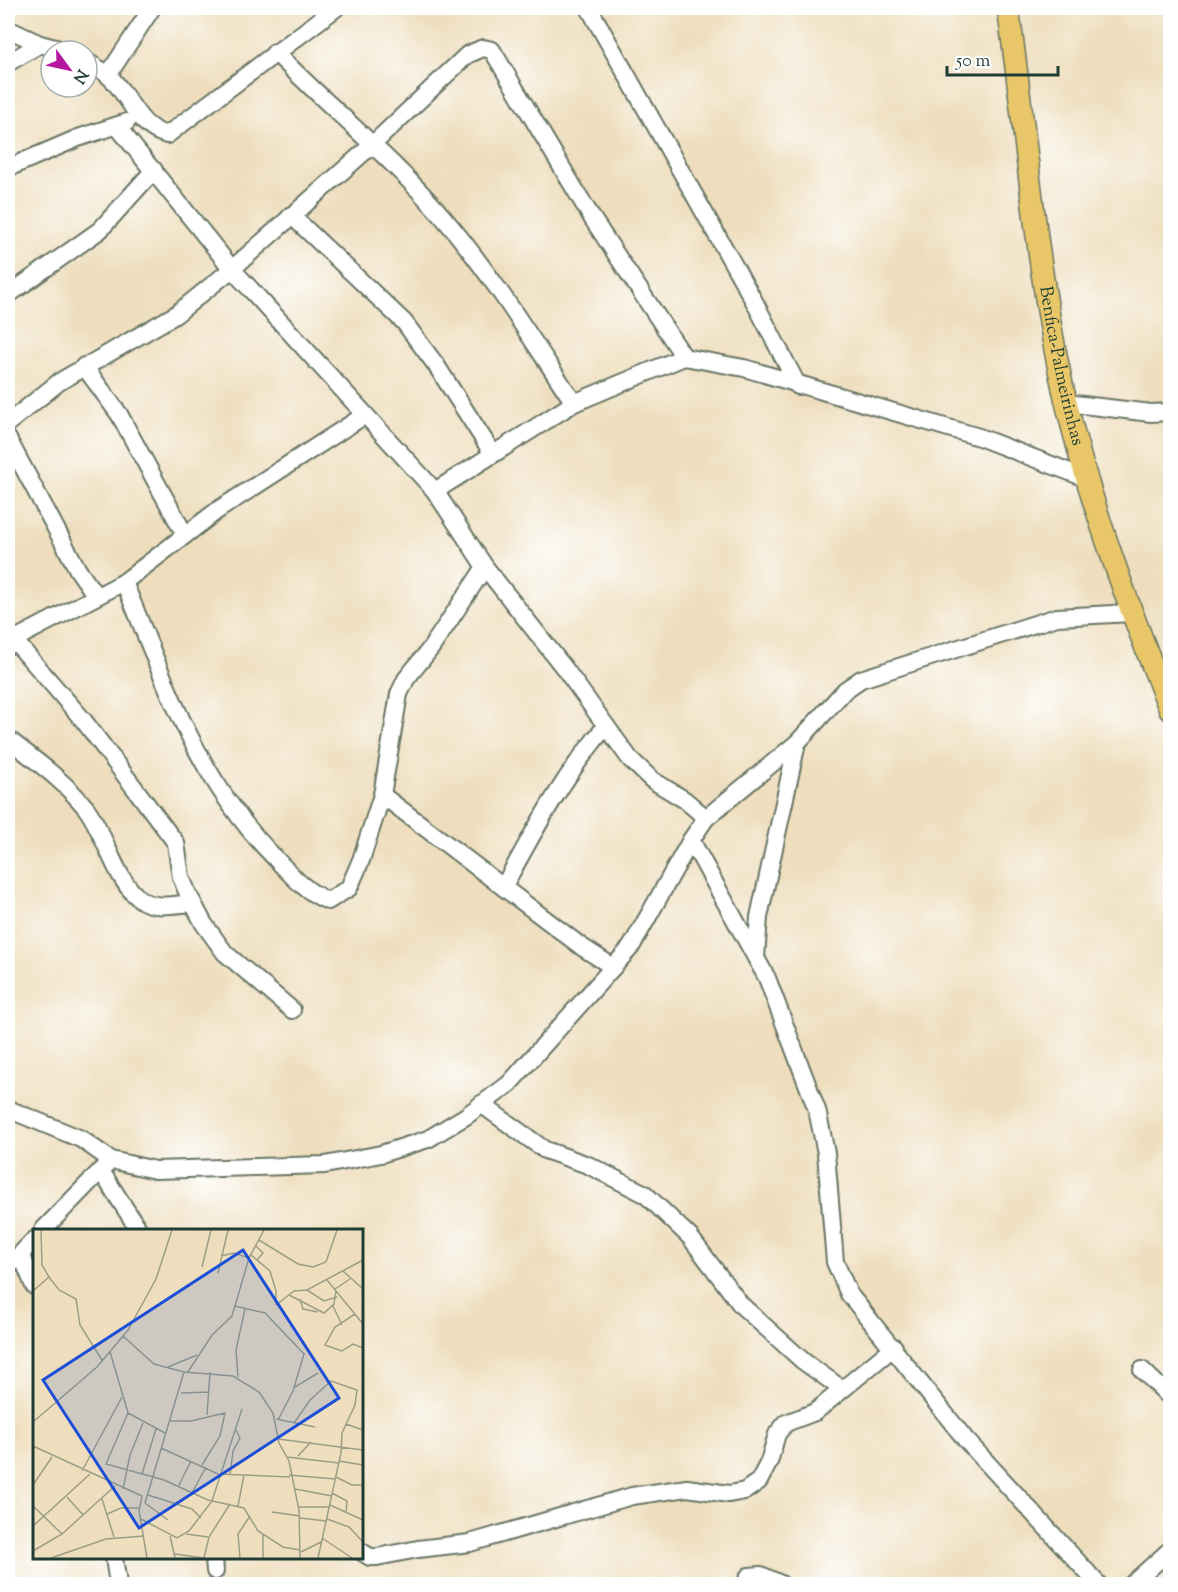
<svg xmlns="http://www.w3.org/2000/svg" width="1178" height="1592" font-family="'Sorts Mill Goudy',serif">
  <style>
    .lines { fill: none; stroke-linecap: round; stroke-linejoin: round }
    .minor-casing { stroke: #677564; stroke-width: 20 }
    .major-casing { stroke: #677564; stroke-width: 24 }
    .minor { stroke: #fff; stroke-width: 16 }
    .major { stroke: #e9c769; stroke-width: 21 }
    .labels { text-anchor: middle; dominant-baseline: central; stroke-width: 5; stroke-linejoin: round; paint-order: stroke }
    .street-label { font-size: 18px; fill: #1f3d34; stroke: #fff }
    .inset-road { fill: none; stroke: #9b9e86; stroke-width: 1.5 }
    .view { fill: #1d4ed8; fill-opacity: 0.15; stroke: #1d4ed8; stroke-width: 3 }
    .inset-edge { fill: none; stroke: #1f3d34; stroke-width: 3 }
  </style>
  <rect width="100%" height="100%" fill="#fff"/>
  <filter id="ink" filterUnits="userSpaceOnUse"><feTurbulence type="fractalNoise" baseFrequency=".0167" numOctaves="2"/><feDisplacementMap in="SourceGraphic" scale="12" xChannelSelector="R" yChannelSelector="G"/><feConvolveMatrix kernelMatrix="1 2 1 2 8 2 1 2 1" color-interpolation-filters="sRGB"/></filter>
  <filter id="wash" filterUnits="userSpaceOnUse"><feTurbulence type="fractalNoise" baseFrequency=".008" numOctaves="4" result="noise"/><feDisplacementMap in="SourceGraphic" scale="24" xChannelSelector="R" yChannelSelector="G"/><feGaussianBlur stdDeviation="1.35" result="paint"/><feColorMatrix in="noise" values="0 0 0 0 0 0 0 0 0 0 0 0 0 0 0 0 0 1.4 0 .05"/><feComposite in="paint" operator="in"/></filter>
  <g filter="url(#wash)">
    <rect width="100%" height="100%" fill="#eedebd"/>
  </g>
  <g filter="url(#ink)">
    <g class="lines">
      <defs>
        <g id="minor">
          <polyline points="589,8 754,301 798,386"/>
          <polyline points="8,29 40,44 67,51"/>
          <path d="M275,52C330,108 391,157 442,216C491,273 532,340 574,403"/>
          <path d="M87,62C94,66 102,70 108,75C130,95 136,127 167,135L336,8"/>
          <polyline points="8,63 40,44"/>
          <polyline points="108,75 152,8"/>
          <polyline points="117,126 232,269 435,491 485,567 565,669 630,759 652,780 685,800 706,818"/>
          <polyline points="8,168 78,138 127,122"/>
          <polyline points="291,215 404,322 436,365 493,454"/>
          <polyline points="8,295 100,230 154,170"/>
          <polyline points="84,366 119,414 185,535"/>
          <polyline points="1066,403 1151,413 1170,412"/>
          <polyline points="8,423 59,382 175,315 232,269 372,145 467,55 483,48 492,50 592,218 684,357"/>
          <polyline points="8,439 78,570 96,596"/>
          <polyline points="435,491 574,403 684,357 744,368 979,437 1088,479"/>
          <path d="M124,582C167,685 195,777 276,859C293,877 306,892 328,901L349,888L361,860L382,795L399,694L406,679L431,648L485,567"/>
          <polyline points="8,633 84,721 176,843 181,877 188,894 204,924 225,953 292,1010"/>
          <polyline points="8,646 15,639 124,582 218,510 365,415"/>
          <path d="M8,739C35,760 64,781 86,808C106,834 116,885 143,901C157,909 177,904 193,903"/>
          <polyline points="382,795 582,947 613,967"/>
          <polyline points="691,840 767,978 817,1110 826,1153 835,1262 849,1294 966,1440 1098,1584"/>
          <path d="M504,886C535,829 564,775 606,726"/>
          <polyline points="756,957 759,917 797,743"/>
          <polyline points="481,1104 545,1150 588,1165 645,1194 690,1237 741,1305 803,1361 842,1389"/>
          <polyline points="8,1109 81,1139 111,1160 155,1170 325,1165 381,1154 428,1139 466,1116 509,1084 631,947 691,840 706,818 797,743 845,690 861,679 1057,617 1132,613"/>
          <polyline points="101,1171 139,1230"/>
          <polyline points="43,1230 111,1160"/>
          <polyline points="21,1254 34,1286"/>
          <polyline points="8,1267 34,1240"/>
          <polyline points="1142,1370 1170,1397"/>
          <polyline points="362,1552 370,1557 377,1557 418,1549 470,1543 632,1496 687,1488 729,1494 745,1491 759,1481 769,1462 777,1434 786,1423 815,1412 894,1347"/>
          <polyline points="114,1558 118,1584"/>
          <polyline points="214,1558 215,1571"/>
          <polyline points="745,1584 749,1576 761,1575 781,1584"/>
          <polyline points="1132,1584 1170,1550"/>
        </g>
        <g id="major">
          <path id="s1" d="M1008,8C1027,138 1036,273 1066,402C1091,507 1130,610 1170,710"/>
        </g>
      </defs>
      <use href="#minor" class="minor-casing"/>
      <use href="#major" class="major-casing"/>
      <use href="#minor" class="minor"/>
      <use href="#major" class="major"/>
    </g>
  </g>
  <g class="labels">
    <g class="street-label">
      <text stroke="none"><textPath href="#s1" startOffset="362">Benfica-Palmeirinhas</textPath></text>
    </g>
  </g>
  <g transform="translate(33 1229)">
    <rect width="330" height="330" fill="#eedebd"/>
    <path class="inset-road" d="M8,1L9,36L16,48M226,11L265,35L280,38L293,33L304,1M223,17L230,24L224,31M218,26L237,42L243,62V76M188,27L201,24L216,29M169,38L178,1M310,42L330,60M185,44L195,1M294,51L330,95M302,60L317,50M274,61L291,72L304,68M0,62L16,48L26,61L43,70L47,96L69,131M256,66L291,84L301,75L303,62M267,70L270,80L285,83M243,76L261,62L274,61L330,31M202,77L232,84L271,125L260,162L245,191M300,77L309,96M322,85L302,98L292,116L309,122L320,115L330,119M90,107L121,135L151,143L200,147L226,163L240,184L246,214L256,232L266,281L267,329M77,123L95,184L132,204M135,138L164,126M155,143L179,106L199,87L216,29L231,1M205,148L203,121L212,80M262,158L285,144M148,164L176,163M95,184L73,235L131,251L175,271L211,279L225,302L250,318L267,321M174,186L177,143M243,190L282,198M137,192H158L192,184L187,207L169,236M0,193L64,138L95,101L123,50L139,1M261,194L277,171L298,152L324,161L322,176L309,204L308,224L285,329M313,195L330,201M245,210L330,221M0,217L109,267L106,282L114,329M128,219L185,245L257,248M265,227L278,213M254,228L306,234M306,232L330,236M49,242L89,168M109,245L123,200M197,246L200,222L207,209L203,201M256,246L302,250M303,248L319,256H330M0,256L19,228M145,258L158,232M90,260L97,226L110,194M262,260L299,267M159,264L173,238M299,264L314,272L313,284M115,266L159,280L168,289M34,268L50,286M69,270L81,308M112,274L151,143M112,274L135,291M297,276L330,291M0,277L29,305M205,277L211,246M266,278H297M239,283L267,287M74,285L88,279H106M267,289L293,292M108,290L144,309L156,302L179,272L209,180M294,290L316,298L330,313M0,297L57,245M153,305L175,308M230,305V329M137,307L142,329M289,309L319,329M0,322L29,305L82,257M268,323L288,313M142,325L171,329M18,329L73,310L111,307M171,329L176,308L197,275M207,329L205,305L217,287"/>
    <path class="view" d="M210,21L306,169L106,299L10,151Z"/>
    <rect width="330" height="330" class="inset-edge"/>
  </g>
  <rect width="1178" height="1592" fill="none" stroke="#fff" stroke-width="30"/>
  <g transform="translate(69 69) rotate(123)"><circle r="28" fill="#ffffff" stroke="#a5b1ae" stroke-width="1.5"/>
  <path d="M0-4.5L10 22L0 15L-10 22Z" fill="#b5179e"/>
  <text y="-9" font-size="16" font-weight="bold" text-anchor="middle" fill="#1f3d34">N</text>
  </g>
  <path d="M947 66v9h111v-9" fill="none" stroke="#1f3d34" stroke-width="3"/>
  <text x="956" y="66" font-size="18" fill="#1f3d34" stroke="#ffffff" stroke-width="4.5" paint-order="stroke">50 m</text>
</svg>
